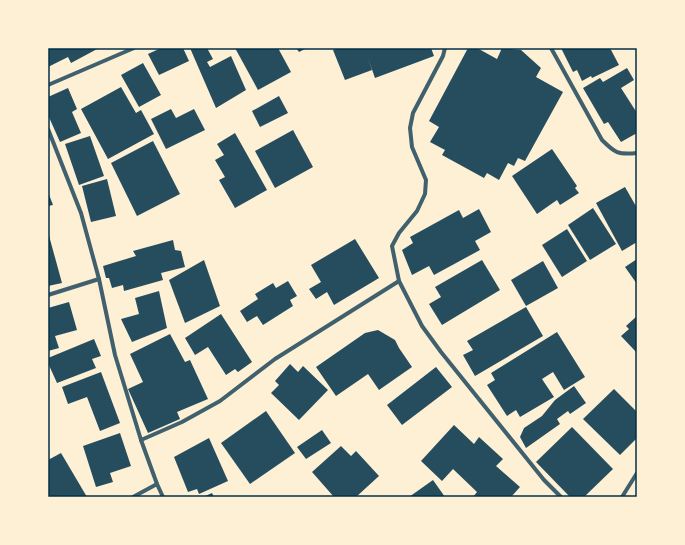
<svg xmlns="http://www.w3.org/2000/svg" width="685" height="545" font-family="'Exo 2',sans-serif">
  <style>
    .building { fill: #264d5e }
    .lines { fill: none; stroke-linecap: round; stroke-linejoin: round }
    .minor { stroke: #3f606c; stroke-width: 4 }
    .neatline { fill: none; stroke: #003049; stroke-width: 1.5 }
  </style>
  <rect width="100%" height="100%" fill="#fdf0d5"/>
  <g class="building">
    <polygon points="48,48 99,48 71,63 68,57 48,67"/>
    <polygon points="161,48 183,48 189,61 159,75 148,54"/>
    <polygon points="190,48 207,48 213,59 207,62 210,67 231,56 246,90 216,108"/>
    <polygon points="235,48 278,48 291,72 258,90"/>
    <polygon points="296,48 307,48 299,52"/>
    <polygon points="338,48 431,48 434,56 375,78 368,58 372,70 345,80 333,50"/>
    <polygon points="468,48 477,48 497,59 502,48 521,50 541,68 536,77 563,92 525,161 518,158 514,166 508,163 499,180 487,173 484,178 442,155 445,150 430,142 439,127 429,121"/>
    <polygon points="561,48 610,48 619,65 592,78 591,76 582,81 577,70 573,72"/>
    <polygon points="143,63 161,95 139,107 121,75"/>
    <polygon points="627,68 634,80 621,88 637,113 637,133 621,142 608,122 604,124 583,88 600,78 603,82"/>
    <polygon points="121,87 136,113 141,110 154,134 108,159 81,109"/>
    <polygon points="68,88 77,109 72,112 81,133 60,142 48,115 48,97"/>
    <polygon points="279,96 288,113 260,127 252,111"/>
    <polygon points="171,109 176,118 194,109 205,130 166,149 151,119"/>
    <polygon points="293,130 313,167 275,188 255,151"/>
    <polygon points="235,133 267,190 235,208 219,180 225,177 215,160 224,155 217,144"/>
    <polygon points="90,136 104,176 79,185 65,144"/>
    <polygon points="153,141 180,194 137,216 111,163"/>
    <polygon points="552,149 577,186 575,188 579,193 560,205 557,200 537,214 512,176"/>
    <polygon points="107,179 116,216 91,222 82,186"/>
    <polygon points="625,187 637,208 637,242 622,251 596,203"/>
    <polygon points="48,192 53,205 48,206"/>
    <polygon points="593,208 616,244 590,260 568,225"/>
    <polygon points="479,209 491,232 475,241 480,250 434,275 429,266 412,275 402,250 413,243 410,237 459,210 463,218"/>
    <polygon points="567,229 587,261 562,277 542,245"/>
    <polygon points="48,232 62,283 48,286"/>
    <polygon points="355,239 379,278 334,305 327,292 316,299 309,289 321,282 311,265"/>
    <polygon points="173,240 175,250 181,251 185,267 161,273 163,280 124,291 123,285 112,288 109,278 106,278 103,266 136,256 133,251"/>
    <polygon points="637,259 637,284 625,267"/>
    <polygon points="204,260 220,306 185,323 169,280"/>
    <polygon points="482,260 500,290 442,325 429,304 441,297 435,287"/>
    <polygon points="543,261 558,288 526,306 511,280"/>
    <polygon points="288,281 297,296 290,300 293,306 263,325 257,316 247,322 240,311 258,299 255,294 273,283 276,288"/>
    <polygon points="159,291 167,328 132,342 121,319 139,314 135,298"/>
    <polygon points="69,302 77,330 55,336 59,348 48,351 48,308"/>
    <polygon points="526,307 543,336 475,376 463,355 473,350 467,341"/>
    <polygon points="221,314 252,362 238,372 235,369 226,375 208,347 195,355 185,338"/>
    <polygon points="637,316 637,353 621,336 629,329 626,326"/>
    <polygon points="378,330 395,340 399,348 412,367 379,390 368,374 336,396 316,367 365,333"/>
    <polygon points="557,332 585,377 564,390 553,372 542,379 554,397 520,417 516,410 507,416 487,385 495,380 491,373"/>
    <polygon points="170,334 185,362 190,360 208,399 177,412 180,419 148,433 128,389 143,382 130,354"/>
    <polygon points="94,339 101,356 92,359 96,368 57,383 48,363 48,358"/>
    <polygon points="290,364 298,372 303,366 328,390 299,420 271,393 279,385 275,381"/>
    <polygon points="436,367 452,387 402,425 387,405"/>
    <polygon points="101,372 120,423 100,431 87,397 68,404 62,387"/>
    <polygon points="574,386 586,403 570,414 568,411 557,419 560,424 526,448 520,437 524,428 542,416 555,400"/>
    <polygon points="614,389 637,412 637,438 620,455 583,419"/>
    <polygon points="266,411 295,453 250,484 221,443"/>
    <polygon points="454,425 474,444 479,437 503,459 496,466 520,487 511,497 473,497 477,492 453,469 442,481 421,461"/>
    <polygon points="572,427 613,469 584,497 570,497 536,462"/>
    <polygon points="322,430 331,443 306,459 297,447"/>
    <polygon points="120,433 131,466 110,473 113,482 96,487 83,446"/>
    <polygon points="209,438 228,481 199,494 197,489 188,492 174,457"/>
    <polygon points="341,446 351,456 356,451 379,476 356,497 334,497 312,472"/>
    <polygon points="61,453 87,497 48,497 48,460"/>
    <polygon points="433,480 445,497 409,497"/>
    <polygon points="212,493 214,497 203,497"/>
  </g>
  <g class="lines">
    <g class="minor">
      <path d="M551,48L602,140C615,153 618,155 637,153"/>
      <polyline points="48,85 134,48"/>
      <polyline points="48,129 81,213 99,279 115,355 141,440 157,484 163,497"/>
      <polyline points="399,281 392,246 399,233 417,211 425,194 426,180 412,147 410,128 413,113 443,56 445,48"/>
      <polyline points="48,295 99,279"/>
      <polyline points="141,440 182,422 220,401 275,359 399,281 422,326 441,352 544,480 561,497"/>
      <polyline points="133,497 157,484"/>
      <polyline points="622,497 637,473"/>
    </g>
  </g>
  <rect width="685" height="545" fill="none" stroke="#fdf0d5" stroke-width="98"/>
  <rect x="49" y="49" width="587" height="447" class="neatline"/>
</svg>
